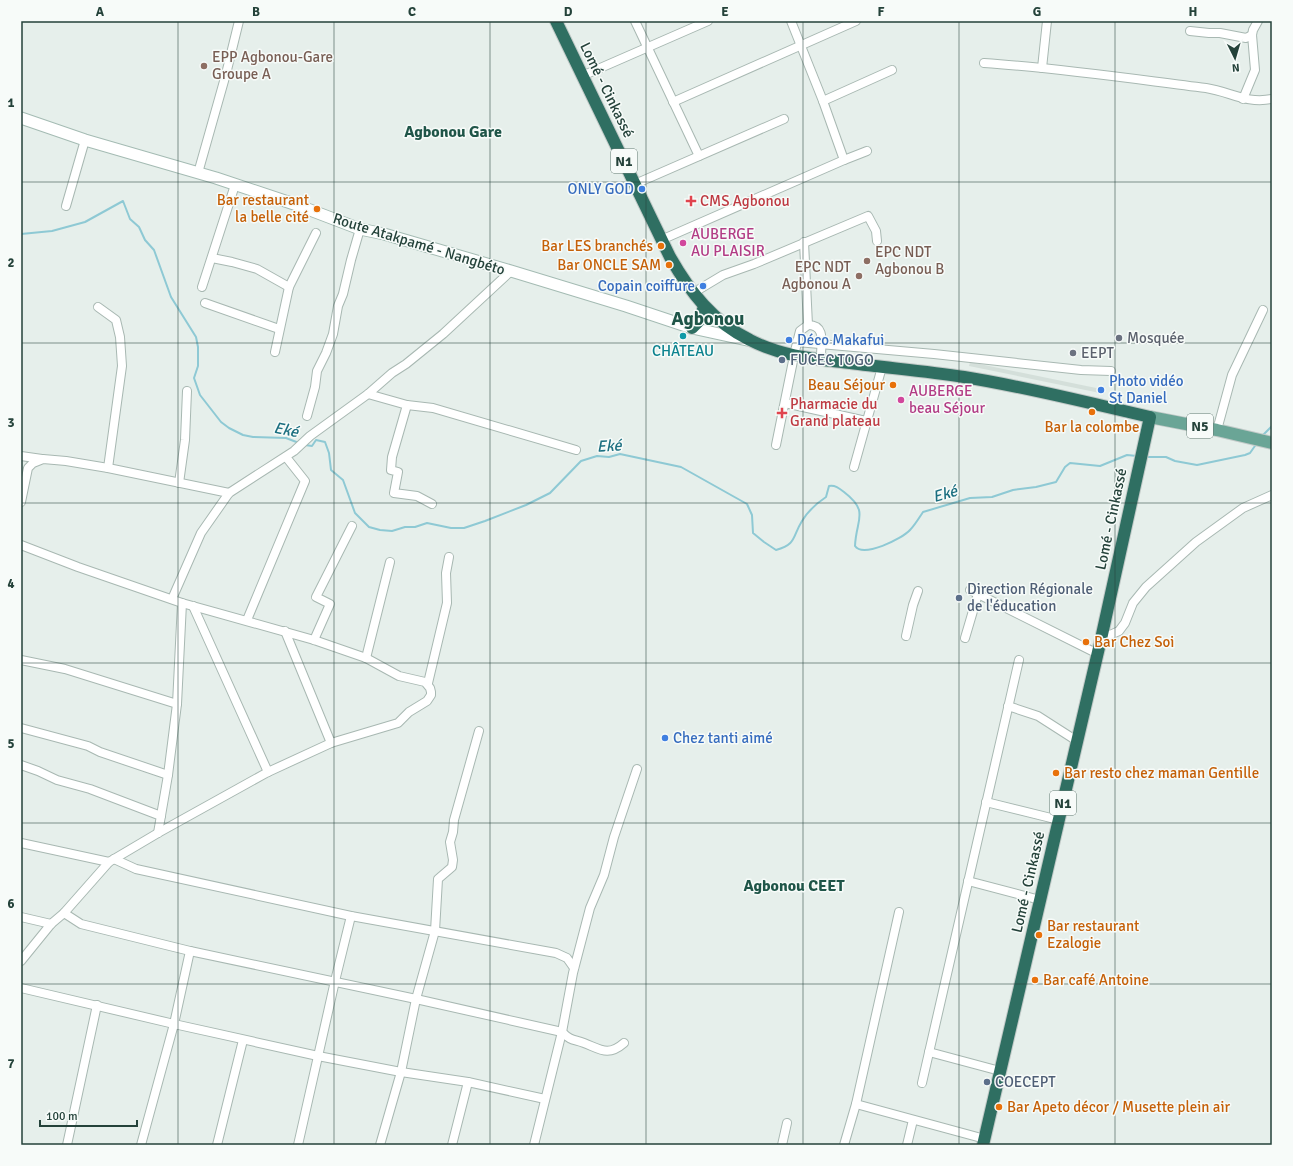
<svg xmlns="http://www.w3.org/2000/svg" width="1293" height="1166" font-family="Signika,sans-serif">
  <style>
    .built { fill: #d4dfda }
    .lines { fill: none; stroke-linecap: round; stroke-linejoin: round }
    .stream { stroke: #8ec9d4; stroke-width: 2 }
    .street-casing { stroke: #a8b8b2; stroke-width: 10 }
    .secondary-casing { stroke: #a4bbb3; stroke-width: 13 }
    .primary-casing { stroke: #c2cac8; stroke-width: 14 }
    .highway-casing { stroke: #c2cac8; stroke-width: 14 }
    .street { stroke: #fff; stroke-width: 8 }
    .secondary { stroke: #fff; stroke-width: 11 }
    .primary { stroke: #6aa596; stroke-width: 12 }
    .highway { stroke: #2f6f62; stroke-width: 12 }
    .grid { fill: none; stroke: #24423a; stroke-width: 1; stroke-opacity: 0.55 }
    .education-dot { fill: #8d6e63; stroke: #f7fbf9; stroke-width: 1.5 }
    .shop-dot { fill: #3f7fe0; stroke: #f7fbf9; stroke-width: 1.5 }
    .health-dot { fill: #e0444e; stroke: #f7fbf9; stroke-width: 1.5 }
    .food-dot { fill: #e8710a; stroke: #f7fbf9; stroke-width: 1.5 }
    .hotel-dot { fill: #d1479c; stroke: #f7fbf9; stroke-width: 1.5 }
    .culture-dot { fill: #0f9aa8; stroke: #f7fbf9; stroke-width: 1.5 }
    .worship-dot { fill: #6b7280; stroke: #f7fbf9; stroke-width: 1.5 }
    .service-dot { fill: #5c6f8a; stroke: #f7fbf9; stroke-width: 1.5 }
    .labels { text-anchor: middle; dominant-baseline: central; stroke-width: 3; stroke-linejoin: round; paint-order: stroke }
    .shield { fill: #f7fbf9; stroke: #637a73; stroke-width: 1 }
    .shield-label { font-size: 14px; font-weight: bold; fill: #24423a }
    .education-label { font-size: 15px; fill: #785e54; stroke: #f7fbf9; text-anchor: start }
    .street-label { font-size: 15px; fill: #24423a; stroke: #f7fbf9 }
    .shop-label { font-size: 15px; fill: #366cbe; stroke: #f7fbf9; text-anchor: start }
    .food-label { font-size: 15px; fill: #c56008; stroke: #f7fbf9; text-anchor: start }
    .health-label { font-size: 15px; fill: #be3a42; stroke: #f7fbf9; text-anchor: start }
    .hotel-label { font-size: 15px; fill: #b23c85; stroke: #f7fbf9; text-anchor: start }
    .worship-label { font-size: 15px; fill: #5b616d; stroke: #f7fbf9; text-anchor: start }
    .culture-label { font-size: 15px; fill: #0d838f; stroke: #f7fbf9 }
    .service-label { font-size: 15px; fill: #4e5e75; stroke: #f7fbf9; text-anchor: start }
    .neighbourhood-label { font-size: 16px; font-weight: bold; fill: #1f5548; stroke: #f7fbf9 }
    .water-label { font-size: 16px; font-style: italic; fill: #1c6f80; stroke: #f7fbf9 }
    .district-label { font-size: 19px; font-weight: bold; fill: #1f5548; stroke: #f7fbf9 }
    .neatline { fill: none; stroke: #24423a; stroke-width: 1.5 }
    .grid-label { font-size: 13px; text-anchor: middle; font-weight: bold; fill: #24423a }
  </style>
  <rect width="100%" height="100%" fill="#e6efeb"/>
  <polygon class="built" points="970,362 1101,389 1100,393 969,366"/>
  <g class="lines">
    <g class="stream">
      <polyline points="21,234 52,231 85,222 123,201 130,219 139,227 145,240 154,250 171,297 196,337 198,347 198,366 194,378 200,395 221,422 229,428 243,435 253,437 286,438 299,443"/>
      <polyline points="1262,436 1272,426"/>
      <path d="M305,445L312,446L316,440L325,442L329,453L331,470L343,480L355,513L369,527L380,530L392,531L405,527H415L427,523L451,528H464L485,521L526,505L550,493L581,461L597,456L609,457L620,454L681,467L747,504L752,515L753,533L764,542L776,550C797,544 792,537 802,521C808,511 817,503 826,497L829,486C835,485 839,488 844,492C870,512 856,519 855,546C863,558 902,539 910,530C915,525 919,518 923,512L970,498L992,497L1013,490L1036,487L1056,482L1065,467L1070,463L1100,466L1127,455L1137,456"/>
      <polyline points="1145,457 1166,457 1175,461 1197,465 1245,455 1250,453 1257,443"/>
    </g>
    <defs>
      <g id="street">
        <polyline points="635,21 699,156"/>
        <polyline points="791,21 823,101 844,160"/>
        <polyline points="1190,31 1209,33 1220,33 1246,38 1252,35"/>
        <path d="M984,63C1059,68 1133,79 1206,88C1231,92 1246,104 1272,99"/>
        <polyline points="1042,68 1047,21"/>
        <polyline points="582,76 708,21"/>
        <polyline points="1243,99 1255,70 1252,35 1253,30 1258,21"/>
        <polyline points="823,101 892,70"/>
        <polyline points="673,102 856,21"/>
        <polyline points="198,173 226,74 239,21"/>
        <polyline points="635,184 784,119"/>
        <polyline points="66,206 85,140"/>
        <polyline points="661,240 844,160 867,151"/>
        <polyline points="212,258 232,262 257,269 289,287"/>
        <polyline points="202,287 235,185"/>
        <polyline points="693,293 723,275 754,264 868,216 876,231 877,241"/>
        <polyline points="205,303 279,329"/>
        <polyline points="98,307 116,320 120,337 122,366 108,468"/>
        <path d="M808,325C826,325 821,343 821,356"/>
        <polyline points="797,342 934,354 1081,370 1111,371"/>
        <polyline points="795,351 800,331 808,325 804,242"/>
        <polyline points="275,352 289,287 316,233"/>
        <polyline points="368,394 407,405 433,408 576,450"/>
        <polyline points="785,403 866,421"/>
        <polyline points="407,405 392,457 391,470 398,472 394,493 417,496 432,504"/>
        <polyline points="307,416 315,387 317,371 326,353 333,334 338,306 343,294 351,260 360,229"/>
        <polyline points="1217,430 1232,375 1263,310"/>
        <polyline points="776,445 794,356"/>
        <polyline points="21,456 42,459"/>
        <polyline points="854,467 882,367"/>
        <polyline points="179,483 185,440 187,391"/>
        <polyline points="21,502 28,468 33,463 43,459 66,461 108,468 229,493"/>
        <polyline points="21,545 78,567 182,603 314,640 366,658 399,676 425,682 430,688 431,692 431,695 427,701 409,712 398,723 331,743 268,772 158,833 109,862 64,913 51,924 21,961"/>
        <polyline points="970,590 1098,654"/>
        <polyline points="172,599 201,533 229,493 294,451 310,436 368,394 392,373 406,364 443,334 511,271"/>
        <polyline points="193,606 268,772"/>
        <polyline points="247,620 305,481 286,457"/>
        <polyline points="285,631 331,743"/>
        <polyline points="906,636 913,605 918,591"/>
        <polyline points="965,638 978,594"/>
        <polyline points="1101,639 1119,631 1125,623 1133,603 1146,587 1196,542 1243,508 1272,495"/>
        <polyline points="314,640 330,604 316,597 352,526"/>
        <polyline points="366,658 390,562"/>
        <polyline points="21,660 65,669 177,704"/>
        <polyline points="428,683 447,603 446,573 449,557"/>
        <polyline points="1008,706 1038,716 1077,741"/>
        <polyline points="21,728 88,746 100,752 168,775"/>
        <polyline points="21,765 38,771 57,780 90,789 161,816"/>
        <polyline points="986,802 1059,820"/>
        <polyline points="158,833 168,775 177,704 182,603"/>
        <polyline points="21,843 109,862"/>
        <polyline points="114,859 136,869 351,916 556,953 567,958 574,968"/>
        <polyline points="968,881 1040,900"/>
        <path d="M64,913L81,924L190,951L416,999L562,1032C571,1041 573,1039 584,1043C600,1049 608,1057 624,1043"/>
        <polyline points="21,917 51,924"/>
        <polyline points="21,988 174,1024 318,1056 401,1072 468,1082 545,1099"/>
        <polyline points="929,1052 1000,1071"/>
        <polyline points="922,1083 1019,660"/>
        <polyline points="856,1104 985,1139"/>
        <polyline points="67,1145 97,1005"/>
        <polyline points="141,1145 174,1024 190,951"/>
        <polyline points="217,1145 243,1040"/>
        <polyline points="298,1145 335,981 351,916"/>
        <polyline points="380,1145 401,1072 416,999 435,931 438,879 452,867 453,860 450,842 453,832 454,820 479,731"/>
        <polyline points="452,1145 468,1082"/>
        <polyline points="534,1145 562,1032 573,973 590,908 604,875 614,837 637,769"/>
        <polyline points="782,1145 787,1123"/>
        <polyline points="844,1145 856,1104 899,912"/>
        <polyline points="907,1145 913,1120"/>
      </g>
      <polyline id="secondary" points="21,118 85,140 216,178 297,205 360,229 384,234 511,271 626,306 692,328 747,340"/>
      <polyline id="primary" points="1150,417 1217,430 1272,443"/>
      <g id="highway">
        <path d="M556,21L670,257C690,292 713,322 750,340C783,357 815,359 850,363C888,368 926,371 964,377C1027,387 1089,403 1150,417L1101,639L983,1145"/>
        <polyline points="692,328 699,321 704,307"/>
      </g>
    </defs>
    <use href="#street" class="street-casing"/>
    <use href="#secondary" class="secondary-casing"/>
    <use href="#primary" class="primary-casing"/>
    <use href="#highway" class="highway-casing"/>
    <use href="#street" class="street"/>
    <use href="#secondary" class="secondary"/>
    <use href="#primary" class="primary"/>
    <use href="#highway" class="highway"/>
  </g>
  <path class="grid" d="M178,21V1145M334,21V1145M490,21V1145M646,21V1145M803,21V1145M959,21V1145M1115,21V1145M21,182H1272M21,343H1272M21,503H1272M21,663H1272M21,823H1272M21,984H1272"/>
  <g class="education-dot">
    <circle cx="204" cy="66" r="4"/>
    <circle cx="867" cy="261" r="4"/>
    <circle cx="859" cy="276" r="4"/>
  </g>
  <g class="shop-dot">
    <circle cx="642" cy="189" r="4"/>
    <circle cx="703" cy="286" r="4"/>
    <circle cx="789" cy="340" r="4"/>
    <circle cx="1101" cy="390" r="4"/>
    <circle cx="665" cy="738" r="4"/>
  </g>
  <g class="health-dot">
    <path d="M689 195h4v4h4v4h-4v4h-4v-4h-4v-4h4z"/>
    <path d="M780 407h4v4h4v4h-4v4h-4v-4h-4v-4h4z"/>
  </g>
  <g class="food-dot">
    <circle cx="317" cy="209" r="4"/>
    <circle cx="661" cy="246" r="4"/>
    <circle cx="669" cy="265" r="4"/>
    <circle cx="893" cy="385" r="4"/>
    <circle cx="1092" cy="412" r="4"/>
    <circle cx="1086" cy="642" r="4"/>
    <circle cx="1056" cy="773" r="4"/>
    <circle cx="1039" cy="935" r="4"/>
    <circle cx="1035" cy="980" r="4"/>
    <circle cx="999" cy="1107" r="4"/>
  </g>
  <g class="hotel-dot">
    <circle cx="683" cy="243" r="4"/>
    <circle cx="901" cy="400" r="4"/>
  </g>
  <circle class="culture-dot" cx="683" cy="336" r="4"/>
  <g class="worship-dot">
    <circle cx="1119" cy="338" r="4"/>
    <circle cx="1073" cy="353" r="4"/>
  </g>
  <g class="service-dot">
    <circle cx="782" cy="360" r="4"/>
    <circle cx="959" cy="598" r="4"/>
    <circle cx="987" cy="1082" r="4"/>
  </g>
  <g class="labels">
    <g class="shield">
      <rect x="611" y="149" width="26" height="24" rx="3"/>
      <rect x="1187" y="414" width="26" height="24" rx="3"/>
      <rect x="1050" y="791" width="26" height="24" rx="3"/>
    </g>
    <g class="shield-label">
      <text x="624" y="161">N1</text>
      <text x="1200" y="426">N5</text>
      <text x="1063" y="803">N1</text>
    </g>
    <g class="education-label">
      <text x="212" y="57">EPP Agbonou-Gare<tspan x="212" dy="17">Groupe A</tspan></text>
      <text x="875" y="252">EPC NDT<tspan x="875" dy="17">Agbonou B</tspan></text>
      <text x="851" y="267" text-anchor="end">EPC NDT<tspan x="851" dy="17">Agbonou A</tspan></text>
    </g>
    <g class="street-label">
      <text transform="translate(607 90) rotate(64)">Lomé - Cinkassé</text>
      <text transform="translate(419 244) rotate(17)">Route Atakpamé - Nangbéto</text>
      <text transform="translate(1111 519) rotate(-78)">Lomé - Cinkassé</text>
      <text transform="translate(1028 882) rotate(-77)">Lomé - Cinkassé</text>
    </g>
    <g class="shop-label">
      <text x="634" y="189" text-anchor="end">ONLY GOD</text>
      <text x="695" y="286" text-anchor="end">Copain coiffure</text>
      <text x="797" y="340">Déco Makafui</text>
      <text x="1109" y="381">Photo vidéo<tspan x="1109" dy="17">St Daniel</tspan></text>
      <text x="673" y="738">Chez tanti aimé</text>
    </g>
    <g class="food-label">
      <text x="309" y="200" text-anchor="end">Bar restaurant<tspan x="309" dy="17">la belle cité</tspan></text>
      <text x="653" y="246" text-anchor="end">Bar LES branchés</text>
      <text x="661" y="265" text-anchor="end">Bar ONCLE SAM</text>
      <text x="885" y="385" text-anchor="end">Beau Séjour</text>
      <text x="1092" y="427" text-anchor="middle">Bar la colombe</text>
      <text x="1094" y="642">Bar Chez Soi</text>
      <text x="1064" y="773">Bar resto chez maman Gentille</text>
      <text x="1047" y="926">Bar restaurant<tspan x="1047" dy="17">Ezalogie</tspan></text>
      <text x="1043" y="980">Bar café Antoine</text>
      <text x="1007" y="1107">Bar Apeto décor / Musette plein air</text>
    </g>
    <g class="health-label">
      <text x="700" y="201">CMS Agbonou</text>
      <text x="790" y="404">Pharmacie du<tspan x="790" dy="17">Grand plateau</tspan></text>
    </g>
    <g class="hotel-label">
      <text x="691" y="234">AUBERGE<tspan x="691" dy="17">AU PLAISIR</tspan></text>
      <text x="909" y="391">AUBERGE<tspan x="909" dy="17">beau Séjour</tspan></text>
    </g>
    <g class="worship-label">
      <text x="1127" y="338">Mosquée</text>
      <text x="1081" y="353">EEPT</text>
    </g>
    <g class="culture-label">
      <text x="683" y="351">CHÂTEAU</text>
    </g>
    <g class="service-label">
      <text x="790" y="360">FUCEC TOGO</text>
      <text x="967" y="589">Direction Régionale<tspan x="967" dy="17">de l'éducation</tspan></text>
      <text x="995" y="1082">COECEPT</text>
    </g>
    <g class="neighbourhood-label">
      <text x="453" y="132">Agbonou Gare</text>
      <text x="794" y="886">Agbonou CEET</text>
    </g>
    <g class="water-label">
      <text transform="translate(286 430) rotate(11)">Eké</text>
      <text transform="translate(609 446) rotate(-3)">Eké</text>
      <text transform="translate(945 494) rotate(-16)">Eké</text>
    </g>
    <g class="district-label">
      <text x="708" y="319">Agbonou</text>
    </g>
  </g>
  <rect width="1293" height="1166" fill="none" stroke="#f7fbf9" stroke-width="44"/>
  <g transform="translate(1235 58) rotate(175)" stroke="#f7fbf9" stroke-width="3" paint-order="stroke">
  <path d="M0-3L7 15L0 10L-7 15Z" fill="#24423a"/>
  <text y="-6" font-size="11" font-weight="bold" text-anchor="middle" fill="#24423a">N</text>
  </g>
  <path d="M40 1120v6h97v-6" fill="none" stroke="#24423a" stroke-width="2"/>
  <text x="46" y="1120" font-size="12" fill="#24423a" stroke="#f7fbf9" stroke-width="3" paint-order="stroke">100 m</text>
  <rect x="22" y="22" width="1249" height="1122" class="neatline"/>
  <g class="grid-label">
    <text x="100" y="16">A</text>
    <text x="256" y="16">B</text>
    <text x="412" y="16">C</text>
    <text x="568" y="16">D</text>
    <text x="725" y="16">E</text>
    <text x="881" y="16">F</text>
    <text x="1037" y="16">G</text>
    <text x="1193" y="16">H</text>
    <text x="11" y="107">1</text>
    <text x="11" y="267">2</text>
    <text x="11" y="427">3</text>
    <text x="11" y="588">4</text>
    <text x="11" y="748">5</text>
    <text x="11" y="908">6</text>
    <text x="11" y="1068">7</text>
  </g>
</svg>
